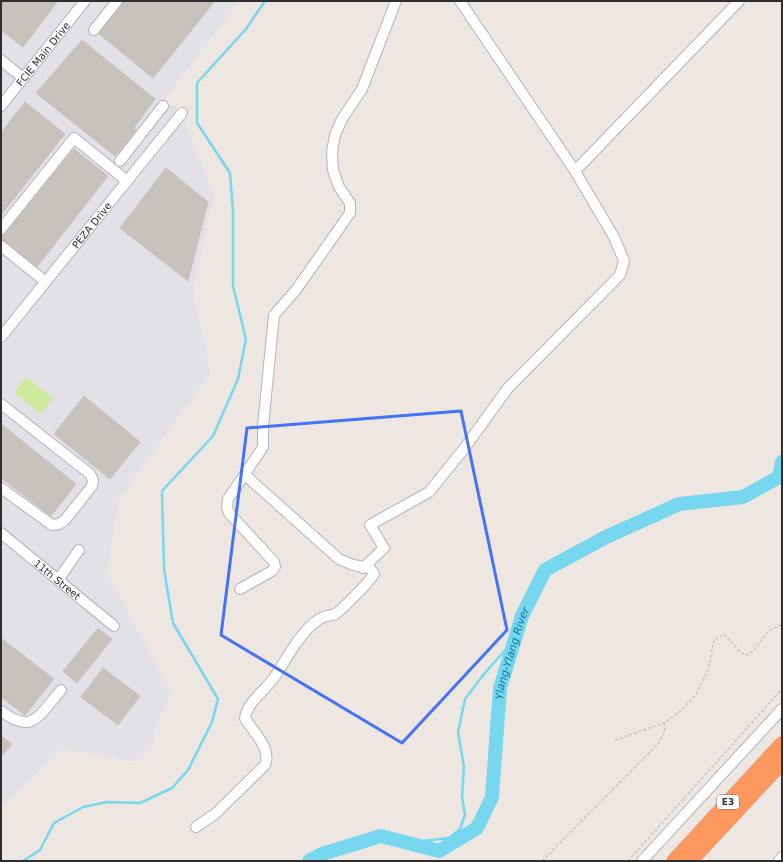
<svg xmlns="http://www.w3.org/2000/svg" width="783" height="862" font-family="'DejaVu Sans',sans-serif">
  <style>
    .industrial { fill: #e2e1e7 }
    .pitch { fill: #ceea9b }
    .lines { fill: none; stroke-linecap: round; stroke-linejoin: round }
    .stream { stroke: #76d7ee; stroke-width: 2.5 }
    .river { stroke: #76d7ee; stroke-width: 14 }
    .building { fill: #c7c3bc; stroke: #cac3ba }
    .minor-casing { stroke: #b1b4bd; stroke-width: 12 }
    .highway-casing { stroke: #c4c4c4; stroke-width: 16 }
    .path { stroke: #c4c4c4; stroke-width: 1.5; stroke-dasharray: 3 2; stroke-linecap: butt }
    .minor { stroke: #fff; stroke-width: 10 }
    .highway { stroke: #fc975e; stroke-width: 15 }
    .marked { fill: none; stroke: #4472f8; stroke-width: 3; stroke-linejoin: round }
    .labels { text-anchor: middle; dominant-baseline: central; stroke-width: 3; stroke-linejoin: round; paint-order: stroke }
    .shield { fill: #fff; stroke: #6d6d6d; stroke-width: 1 }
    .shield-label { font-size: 9px; font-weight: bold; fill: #2e2e2e }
    .street-label { font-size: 10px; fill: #2e2e2e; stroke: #fff }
    .water-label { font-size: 11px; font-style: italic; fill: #0f78a0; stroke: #fff }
  </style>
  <rect width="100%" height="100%" fill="#eee7e1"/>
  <polygon class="industrial" points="1,1 240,1 165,99 182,113 214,196 193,292 211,373 119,499 107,572 172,693 156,725 152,748 139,760 131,761 62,749 1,808"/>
  <polygon class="pitch" points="26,377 53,399 41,414 14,392"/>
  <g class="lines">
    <g class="stream">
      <polyline points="406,843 449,838 460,829 465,815 462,796 464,767 458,732 465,699 484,674 515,639"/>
      <polyline points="23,861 40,850 54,823 83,807 107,802 140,803 172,788 188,770 212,722 218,699 173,623 164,569 162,491 213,436 238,379 246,339 233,286 233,211 230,173 197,123 197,83 246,29 265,1"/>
    </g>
    <path class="river" id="s1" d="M309,861L322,854L381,836L439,851L477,828L492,797L500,688L522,616L545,570L606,537L679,504L743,497L779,477L782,462"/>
  </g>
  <g class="building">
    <polygon points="1,1 58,1 23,47 1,30"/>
    <polygon points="124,1 215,1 153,78 99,34"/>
    <polygon points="82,40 155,99 134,128 136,130 115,156 36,93"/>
    <polygon points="25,102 65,134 1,215 1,133"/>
    <polygon points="74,149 108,176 37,267 1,240 1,238"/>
    <polygon points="166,168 208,202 188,281 120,228"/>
    <polygon points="84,396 140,442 110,479 54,434"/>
    <polygon points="1,424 76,484 51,516 1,478"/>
    <polygon points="98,628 112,639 77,683 63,671"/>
    <polygon points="1,638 54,679 25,715 1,697"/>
    <polygon points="103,668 140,696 118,725 81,697"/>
    <polygon points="1,736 12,744 1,757"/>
  </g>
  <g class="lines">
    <defs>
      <g id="minor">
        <polyline points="94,30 117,1"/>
        <polyline points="1,60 23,78"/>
        <path id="s2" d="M1,106L85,1"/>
        <polyline points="120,161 163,106"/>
        <polyline points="575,171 739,1"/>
        <polyline points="1,229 74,138 127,181"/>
        <polyline points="1,246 46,282"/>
        <path id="s3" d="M1,337L182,113"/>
        <polyline points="1,404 90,474 93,480 92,486 65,520 59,524 52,525 1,488"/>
        <path id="s4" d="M1,533L114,626"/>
        <polyline points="363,568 384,548 370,525 429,492 463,450 508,388 620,275 624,261 614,237 575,171 460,1"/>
        <polyline points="58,580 79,550"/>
        <polyline points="240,589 272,571 275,567 274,562 229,513 227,507 228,499 263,447 263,426 274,315 296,290 350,213 350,203 339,187 333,170 332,152 335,135 342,119 362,89 396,1"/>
        <path d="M1,711C33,736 40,714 61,690"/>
        <path d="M196,827L215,814L265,765C272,748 253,732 245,718C247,703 265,690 274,678C285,661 301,631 318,620C323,616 330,616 335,614C341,611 371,580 374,574L370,568L353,565L339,559L245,475"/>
        <polyline points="642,861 782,709"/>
        <polyline points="779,861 782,857"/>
      </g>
      <g id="highway">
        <polyline points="674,861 782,744"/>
        <polyline points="690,861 782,762"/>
      </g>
    </defs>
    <use href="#minor" class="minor-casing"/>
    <use href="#highway" class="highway-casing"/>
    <g class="path">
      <polyline points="615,740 664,723 679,712 695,696 708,671 714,640 724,634 741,653 747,655 753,651 768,632 782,624"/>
      <polyline points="542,861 659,743 665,731 664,723"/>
      <polyline points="628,861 782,689"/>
    </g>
    <use href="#minor" class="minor"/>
    <use href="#highway" class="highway"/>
  </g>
  <path class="marked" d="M461,411L507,630L402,743L221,635L247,428Z"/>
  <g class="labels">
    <rect class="shield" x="717" y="795" width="22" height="14" rx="3"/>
    <g class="shield-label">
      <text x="728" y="802">E3</text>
    </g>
    <g class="street-label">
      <text stroke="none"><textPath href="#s2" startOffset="67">FCIE Main Drive</textPath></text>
      <text stroke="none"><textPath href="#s3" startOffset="144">PEZA Drive</textPath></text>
      <text stroke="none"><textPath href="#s4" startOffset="73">11th Street</textPath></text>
    </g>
    <g class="water-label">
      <text stroke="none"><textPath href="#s1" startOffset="361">Ylang-Ylang River</textPath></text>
    </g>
  </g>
  <rect width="783" height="862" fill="none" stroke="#2e2e2e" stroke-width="4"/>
</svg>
